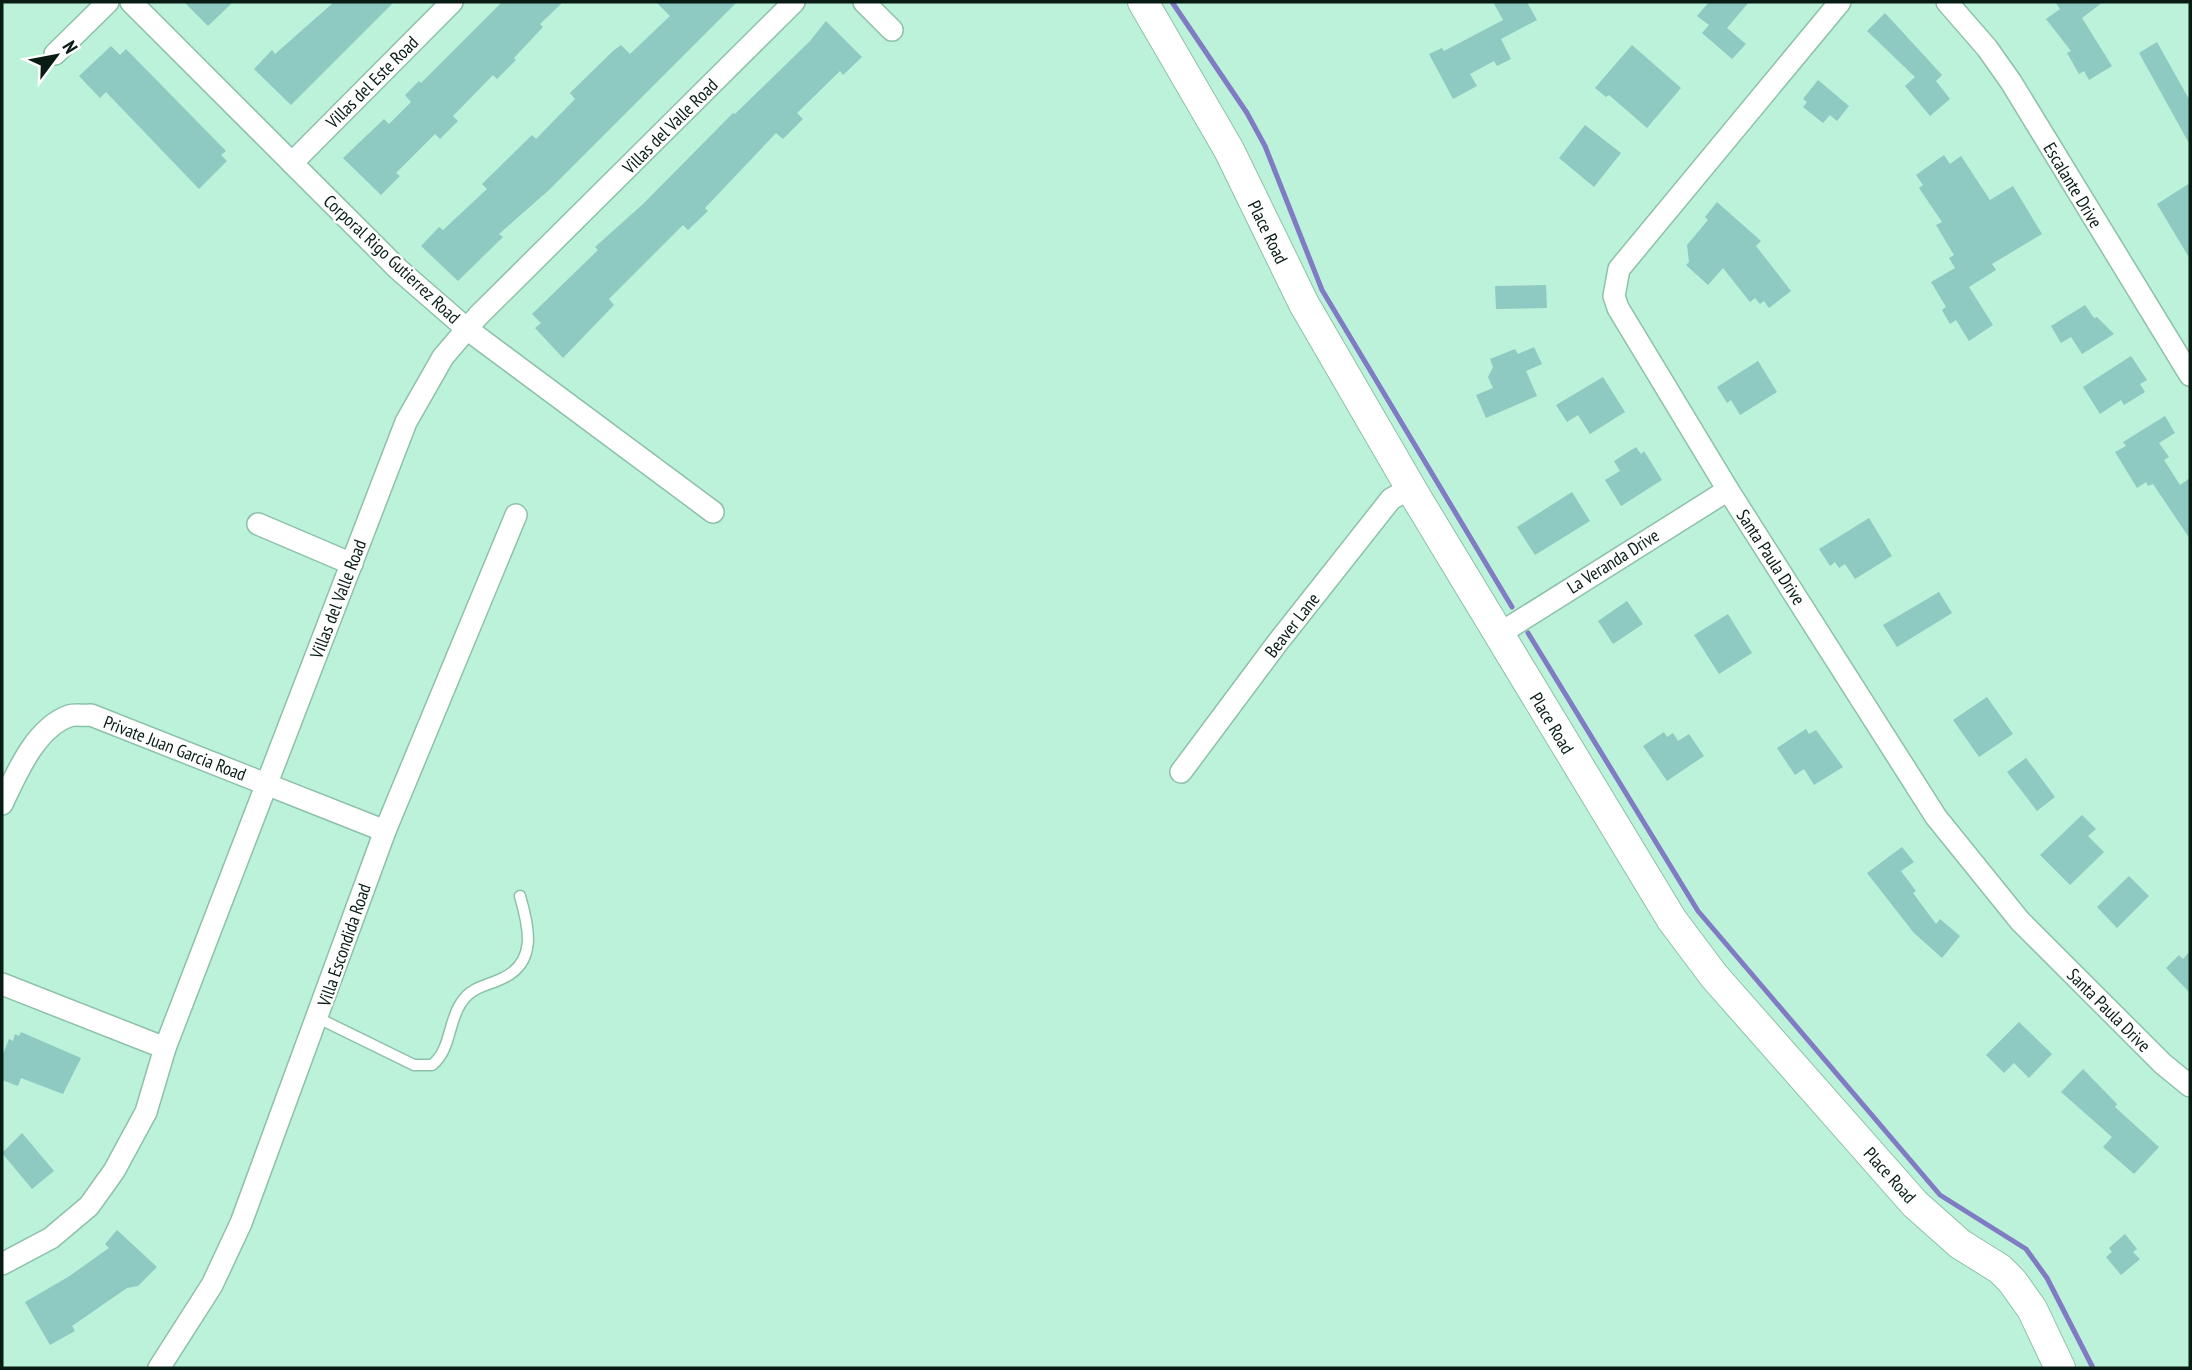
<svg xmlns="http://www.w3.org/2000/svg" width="2192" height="1370" font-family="'PT Sans Narrow',sans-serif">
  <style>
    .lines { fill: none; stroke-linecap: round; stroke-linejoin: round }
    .stream { stroke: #807bc2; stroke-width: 5 }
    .building { fill: #8ecac2 }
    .lane-casing { stroke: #8dc1aa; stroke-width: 13 }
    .street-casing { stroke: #8dc1aa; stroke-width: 24 }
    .secondary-casing { stroke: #8dc1aa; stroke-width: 32 }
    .lane { stroke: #fff; stroke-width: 10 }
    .street { stroke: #fff; stroke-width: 21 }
    .secondary { stroke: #fff; stroke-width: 30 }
    .labels { text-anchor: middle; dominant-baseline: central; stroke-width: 5; stroke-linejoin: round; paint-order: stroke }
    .street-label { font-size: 18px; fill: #081c14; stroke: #fff }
  </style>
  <rect width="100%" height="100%" fill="#bcf1da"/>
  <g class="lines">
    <g class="stream">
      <polyline points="1172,2 1247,113 1265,146 1322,290 1512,607"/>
      <polyline points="1528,633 1698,911 1940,1195 2026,1249 2047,1278 2093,1368"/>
    </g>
  </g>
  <g class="building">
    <polygon points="184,2 233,2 208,26"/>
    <polygon points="334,2 394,2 291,105 254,69 272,50 275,54"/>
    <polygon points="502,2 563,2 540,24 543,27 514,58 516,60 497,79 493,75 453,116 458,121 440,139 435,134 396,173 400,176 381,195 343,158 384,119 389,124 411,102 405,95 419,81 421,83"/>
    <polygon points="656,2 737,2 549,190 499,234 503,237 458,281 421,246 439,227 443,230 487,189 482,184 532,135 536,139 575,99 570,93 613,51 621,45 630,54 670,16"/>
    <polygon points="1493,2 1527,2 1537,20 1501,39 1511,59 1497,66 1494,61 1470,74 1477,86 1453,99 1429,54 1442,48 1444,51 1503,20"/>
    <polygon points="1709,2 1749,2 1727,28 1746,44 1732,59 1702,33 1709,25 1697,16"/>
    <polygon points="2055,2 2103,2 2082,18 2112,66 2089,80 2084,71 2079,74 2067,53 2071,51 2046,19 2060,9"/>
    <polygon points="1885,13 1942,75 1936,81 1950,99 1930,116 1905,86 1915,77 1867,31"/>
    <polygon points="826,21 862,57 843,75 840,71 797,113 803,119 783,139 776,133 705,208 708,211 688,230 683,225 609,299 614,305 563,358 535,328 541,323 532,314 598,250 595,247 643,204 733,113 735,114 810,41"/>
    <polygon points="2157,42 2190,101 2190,145 2139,53"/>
    <polygon points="1632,45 1681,88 1647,128 1609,95 1606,97 1595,88"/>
    <polygon points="111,46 120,55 126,49 226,151 221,155 227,161 199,189 106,92 100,98 79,76"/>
    <polygon points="1818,80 1849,106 1837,121 1830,115 1823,123 1803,107 1807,102 1803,99"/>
    <polygon points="1585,125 1621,153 1594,187 1559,158"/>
    <polygon points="1944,155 1950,164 1961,156 1990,200 2013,186 2042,234 1992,264 1996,270 1969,287 1993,325 1969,341 1956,320 1950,324 1942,310 1946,307 1931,282 1955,268 1949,258 1954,255 1936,225 1942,222 1919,188 1923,185 1916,175"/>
    <polygon points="2190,183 2190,259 2157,204"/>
    <polygon points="1717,202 1761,241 1756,246 1791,291 1769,308 1764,301 1760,304 1755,298 1750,302 1723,268 1708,285 1686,265 1689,262 1687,245 1708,220 1705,217"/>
    <polygon points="1546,285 1547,308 1496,309 1495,286"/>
    <polygon points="2085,305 2094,318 2097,317 2114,334 2082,354 2071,337 2061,343 2051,326"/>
    <polygon points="1534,347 1542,364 1526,371 1537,396 1486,418 1476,395 1493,388 1488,377 1493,367 1490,359 1515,349 1518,354"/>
    <polygon points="2131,356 2147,380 2140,384 2145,392 2124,405 2121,400 2100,414 2083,387"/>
    <polygon points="1758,361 1777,392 1740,415 1731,400 1727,403 1717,387"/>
    <polygon points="1603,377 1625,412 1590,434 1578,415 1567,422 1556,405"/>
    <polygon points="2165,416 2175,433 2159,443 2169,457 2164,460 2180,485 2190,478 2190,539 2153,484 2148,486 2146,482 2137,488 2115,452 2126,446 2123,442"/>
    <polygon points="1636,447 1641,454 1644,451 1662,480 1621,506 1605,480 1620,471 1614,461"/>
    <polygon points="1572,492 1590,521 1535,555 1517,527"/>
    <polygon points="1869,518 1892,556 1855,579 1845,564 1839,568 1835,562 1830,566 1819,549"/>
    <polygon points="1939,592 1952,613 1897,647 1883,625"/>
    <polygon points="1627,601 1643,624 1613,644 1598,621"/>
    <polygon points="1728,614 1752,653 1719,674 1694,635"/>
    <polygon points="1987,697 2013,734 1979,757 1953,720"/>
    <polygon points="1806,729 1809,734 1816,730 1843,767 1814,785 1804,769 1795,775 1777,748"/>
    <polygon points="1664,732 1667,737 1673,733 1678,741 1689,734 1704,756 1667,781 1643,746"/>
    <polygon points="2026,758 2055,797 2037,811 2007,772"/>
    <polygon points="2082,815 2096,829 2088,836 2104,852 2070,885 2040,855"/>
    <polygon points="1902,847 1914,862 1901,871 1916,891 1913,893 1936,924 1940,919 1960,936 1942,958 1914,933 1867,873"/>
    <polygon points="2129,876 2149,896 2117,928 2097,907"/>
    <polygon points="2190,951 2190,993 2166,968 2179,955 2183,959"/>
    <polygon points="2019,1022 2052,1054 2029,1078 2014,1063 2004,1073 1986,1055"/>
    <polygon points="21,1032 81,1058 63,1094 21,1078 18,1086 2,1080 2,1057 9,1039 13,1041 15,1034 19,1036"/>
    <polygon points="2083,1069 2117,1104 2115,1107 2159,1147 2134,1174 2103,1147 2112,1137 2061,1092"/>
    <polygon points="22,1133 54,1171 32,1189 2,1153"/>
    <polygon points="117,1230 157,1267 138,1286 127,1288 72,1326 75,1331 50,1345 25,1302 68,1277 109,1248 105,1244"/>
    <polygon points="2125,1234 2137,1249 2133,1252 2140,1259 2121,1275 2106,1257 2112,1252 2109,1248"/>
  </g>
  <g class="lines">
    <defs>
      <path id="lane" d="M318,1018L414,1065H432C451,1050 448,1022 461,1003C471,987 486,986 501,979C538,963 529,927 520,896"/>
      <g id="street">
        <polyline points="131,2 398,269 467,329 713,512"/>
        <polyline points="864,2 892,30"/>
        <polyline points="1840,2 1619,269 1614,296 1618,308 1728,490 1936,817 2020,921 2163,1064 2190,1086"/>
        <polyline points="1947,2 1987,48 2011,82 2190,375"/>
        <polyline points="55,54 108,2"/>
        <polyline points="292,163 452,2"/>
        <polyline points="258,524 352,564"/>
        <polyline points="1499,634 1728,490"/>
        <polyline points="1181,772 1278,642 1391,499 1411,488"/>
        <path d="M2,804C16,775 35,728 69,716C75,714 84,716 91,715L385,831"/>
        <polyline points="2,984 165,1048"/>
        <polyline points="2,1264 51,1238 89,1206 114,1171 146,1112 165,1048 406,422 443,357 478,316 794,2"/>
        <polyline points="159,1368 212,1285 241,1223 385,831 516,515"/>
      </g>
      <polyline id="secondary" points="1143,2 1229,150 1304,304 1416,497 1672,920 1714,976 1915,1204 1960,1244 2000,1269 2012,1281 2032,1309 2060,1368"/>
    </defs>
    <use href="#lane" class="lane-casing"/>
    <use href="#street" class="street-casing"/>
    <use href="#secondary" class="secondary-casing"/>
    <use href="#lane" class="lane"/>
    <use href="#street" class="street"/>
    <use href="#secondary" class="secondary"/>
  </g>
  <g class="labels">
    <g class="street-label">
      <text transform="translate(372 82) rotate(-45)">Villas del Este Road</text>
      <text transform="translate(670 126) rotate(-45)">Villas del Valle Road</text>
      <text transform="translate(2073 185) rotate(59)">Escalante Drive</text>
      <text transform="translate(1268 232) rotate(64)">Place Road</text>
      <text transform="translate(392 259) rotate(43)">Corporal Rigo Gutierrez Road</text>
      <text transform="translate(1771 557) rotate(57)">Santa Paula Drive</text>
      <text transform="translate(1613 561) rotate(-32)">La Veranda Drive</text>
      <text transform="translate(338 599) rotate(-69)">Villas del Valle Road</text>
      <text transform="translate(1292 625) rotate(-52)">Beaver Lane</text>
      <text transform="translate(1552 723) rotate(59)">Place Road</text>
      <text transform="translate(175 748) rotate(21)">Private Juan Garcia Road</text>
      <text transform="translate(344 945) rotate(-71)">Villa Escondida Road</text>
      <text transform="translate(2109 1010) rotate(45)">Santa Paula Drive</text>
      <text transform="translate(1890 1175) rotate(48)">Place Road</text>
    </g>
  </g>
  <rect width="2192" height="1370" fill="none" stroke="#081c14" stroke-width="7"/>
  <g transform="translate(56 56) rotate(58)" stroke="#ffffff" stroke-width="5" paint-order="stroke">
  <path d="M0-5L12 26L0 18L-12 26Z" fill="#081c14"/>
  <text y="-10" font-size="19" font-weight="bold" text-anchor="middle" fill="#081c14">N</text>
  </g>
</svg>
